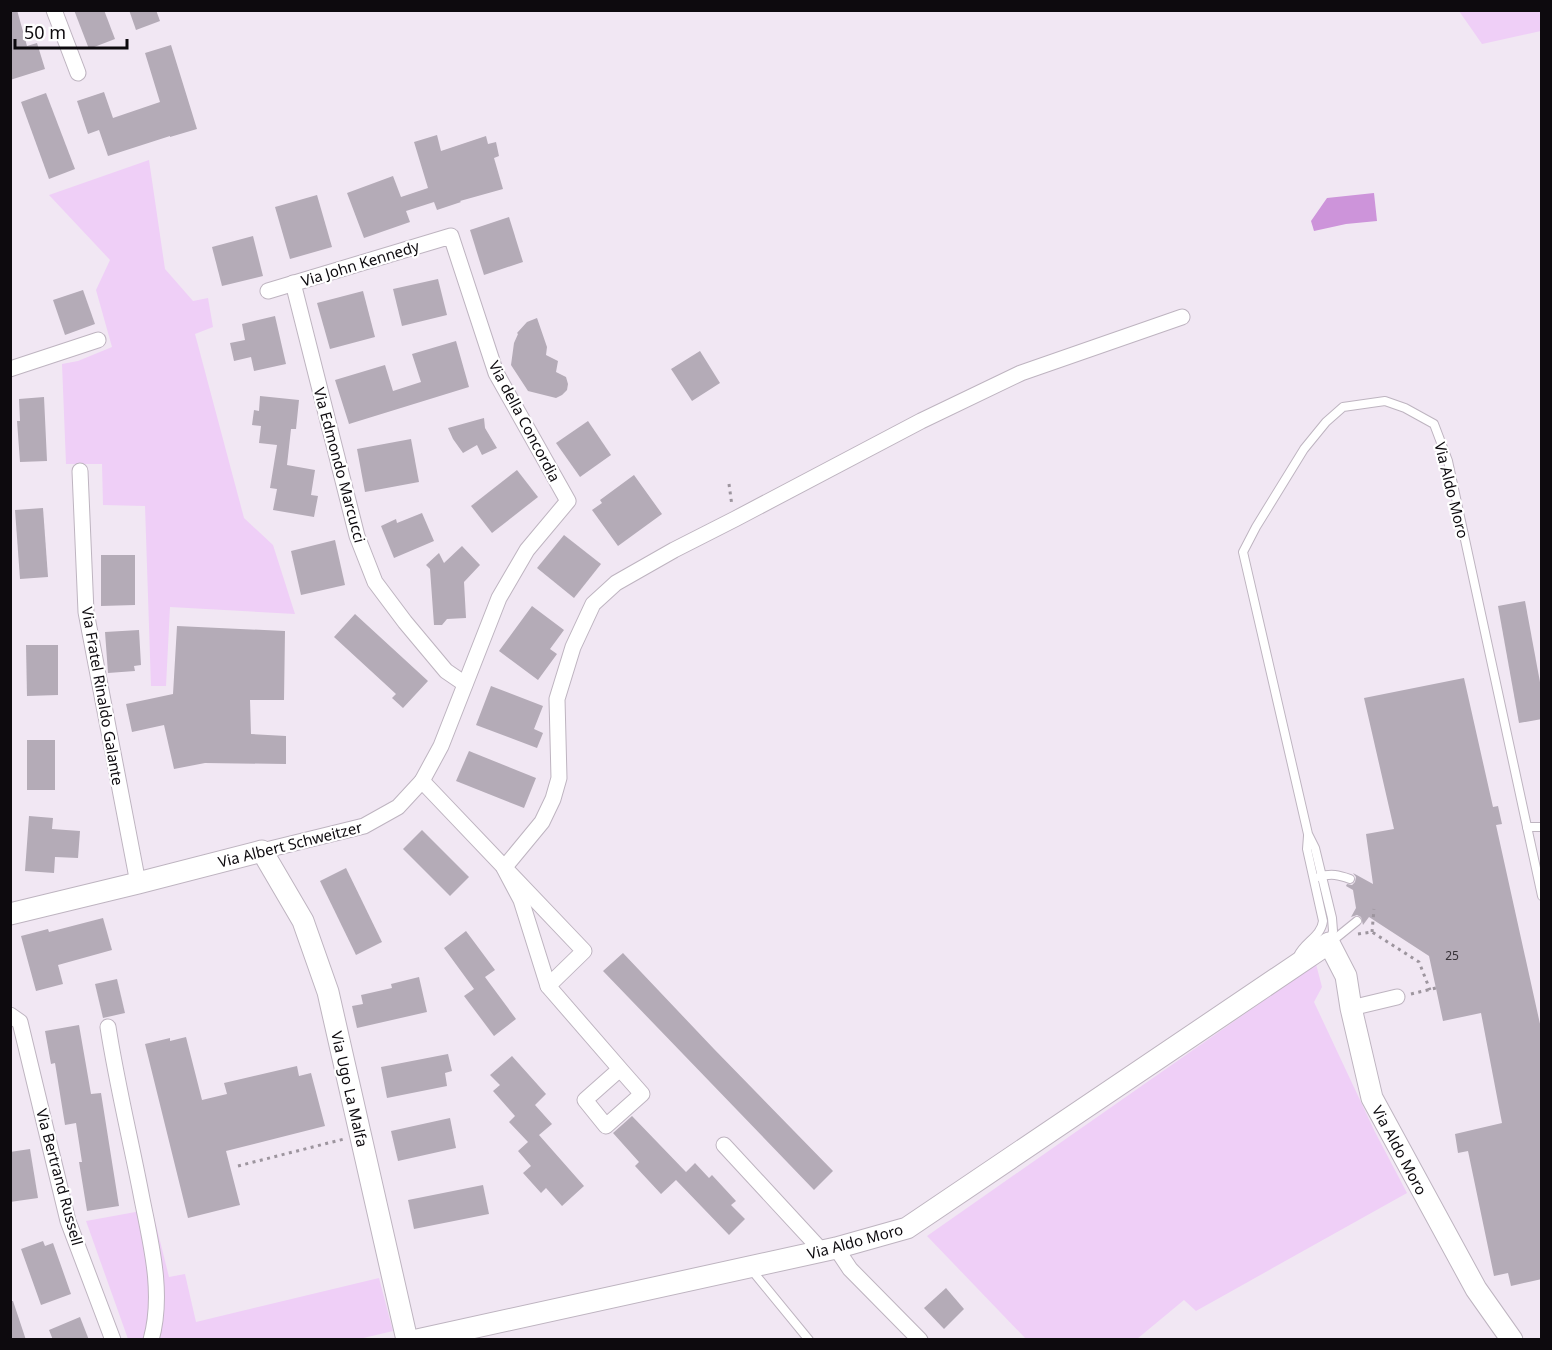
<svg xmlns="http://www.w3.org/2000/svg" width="1552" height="1350" font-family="'Noto Sans',sans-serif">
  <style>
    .green { fill: #efcff7 }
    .forest { fill: #cd94da }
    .building { fill: #b4abb7 }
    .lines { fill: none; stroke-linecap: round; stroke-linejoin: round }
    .lane-casing { stroke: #beb4c0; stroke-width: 10 }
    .street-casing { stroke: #beb4c0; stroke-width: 17 }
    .secondary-casing { stroke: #beb4c0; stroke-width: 23 }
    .path { stroke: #9d959e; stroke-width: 3; stroke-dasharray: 3 4.5; stroke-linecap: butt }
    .lane { stroke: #fff; stroke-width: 8 }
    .street { stroke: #fff; stroke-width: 15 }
    .secondary { stroke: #fff; stroke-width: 21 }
    .labels { text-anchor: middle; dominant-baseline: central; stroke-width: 4.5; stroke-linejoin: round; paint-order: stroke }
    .number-label { font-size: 12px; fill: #373238 }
    .street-label { font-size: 15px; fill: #0d0a0e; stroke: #fff }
  </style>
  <rect width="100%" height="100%" fill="#f1e7f3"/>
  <g class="green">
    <polygon points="1459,11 1541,11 1541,31 1482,44"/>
    <polygon points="149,160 165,269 193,301 208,298 213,327 195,334 244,518 273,545 295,614 170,607 166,686 151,686 145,506 103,505 102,464 66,464 62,364 78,361 112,347 96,290 110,260 49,195"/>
    <polygon points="1316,964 1322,987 1314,1002 1375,1132 1407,1193 1196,1311 1184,1300 1137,1339 1026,1339 927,1236"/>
    <polygon points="152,1209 169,1277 185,1274 196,1322 379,1278 393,1331 355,1340 128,1339 86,1221"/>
  </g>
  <polygon class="forest" points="1374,193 1377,221 1346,224 1314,231 1311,221 1327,198"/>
  <g class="building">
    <polygon points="10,10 17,10 27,46 37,43 45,69 10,80"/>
    <polygon points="74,10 104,10 115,39 89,49"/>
    <polygon points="129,10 156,10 160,21 136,30"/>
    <polygon points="171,45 197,129 170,137 170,136 108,156 99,130 88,134 77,101 104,92 113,118 160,102 145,53"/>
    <polygon points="46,93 75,169 49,179 21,102"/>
    <polygon points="437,135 441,151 486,136 488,144 496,142 499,156 494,158 503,189 460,201 461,202 437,210 434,202 406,211 410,222 364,238 347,193 393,176 401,197 428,188 414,142"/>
    <polygon points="317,195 332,247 290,259 275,207"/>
    <polygon points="509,217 523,262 484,275 470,230"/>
    <polygon points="253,236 263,276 222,286 212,247"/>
    <polygon points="438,279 447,315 402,326 393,289"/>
    <polygon points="83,290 95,324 65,335 53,300"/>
    <polygon points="363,291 375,337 330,349 317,303"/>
    <polygon points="275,316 286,364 254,371 251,357 234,361 230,343 245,340 242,324"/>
    <polygon points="537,318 547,347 546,355 558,361 556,372 566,377 568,384 567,390 562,395 556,398 528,391 511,365 514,343 518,334 517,333 527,322"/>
    <polygon points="456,341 469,387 349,424 335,380 385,365 393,391 421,382 412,354"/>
    <polygon points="700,351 720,383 692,401 671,369"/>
    <polygon points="260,396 299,400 296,429 291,429 287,465 315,470 311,495 318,496 314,517 273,510 277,489 270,488 277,445 259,443 261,426 252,425 254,410 259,411"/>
    <polygon points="44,397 47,461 20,462 17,421 20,421 19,399"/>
    <polygon points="484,418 485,428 497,448 482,455 477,445 463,453 453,439 448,428"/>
    <polygon points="588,421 611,455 580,477 556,443"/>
    <polygon points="411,439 419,482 365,492 357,449"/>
    <polygon points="517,470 538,497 492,533 471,506"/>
    <polygon points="634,475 662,514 618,546 592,510 602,503 600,500"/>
    <polygon points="43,508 48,577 20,579 15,510"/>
    <polygon points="422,513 434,541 394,558 381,526 396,519 397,523"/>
    <polygon points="564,535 601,564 574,598 537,568"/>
    <polygon points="335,540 345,585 301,595 291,551"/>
    <polygon points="462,546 480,565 464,582 466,618 447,619 442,625 434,625 430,569 426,565 439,553 444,563"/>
    <polygon points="101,555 135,555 135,605 101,606"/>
    <polygon points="1525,601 1542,693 1542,719 1519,723 1498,606"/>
    <polygon points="532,606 564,630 550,649 557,654 538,680 499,651"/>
    <polygon points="355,614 428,681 403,708 392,698 396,694 334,637"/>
    <polygon points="177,626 285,631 284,700 250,700 251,734 286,736 286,764 205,763 174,769 164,725 132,732 126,704 173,694"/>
    <polygon points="139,630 141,665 134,666 135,671 108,673 105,632"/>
    <polygon points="26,645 58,645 58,695 27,696"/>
    <polygon points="1464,678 1493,807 1498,806 1502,824 1496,825 1542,1033 1542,1279 1511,1286 1508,1273 1494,1276 1468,1151 1458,1153 1455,1134 1502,1123 1481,1013 1443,1021 1429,956 1369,917 1363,925 1361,917 1357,915 1351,917 1356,908 1353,890 1346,886 1347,884 1352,885 1355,882 1356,877 1353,873 1373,884 1366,834 1394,829 1364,698"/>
    <polygon points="491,686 543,706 534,729 543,733 537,748 476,725"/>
    <rect x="27" y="740" width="28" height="50"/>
    <polygon points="469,751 536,778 524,808 456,781"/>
    <polygon points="29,816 53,818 52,829 80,831 78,858 55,857 54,873 25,871"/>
    <polygon points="422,830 469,877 450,896 403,849"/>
    <polygon points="346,868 382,942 356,955 320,881"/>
    <polygon points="103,918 112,950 58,965 63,984 36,991 21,936 48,929 49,932"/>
    <polygon points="466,931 495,970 485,977 516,1019 494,1036 464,996 474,989 444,948"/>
    <polygon points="623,953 714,1049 833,1171 814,1190 603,971"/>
    <polygon points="419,977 427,1012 357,1028 352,1006 363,1004 361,995 392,988 391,984"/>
    <polygon points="117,979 125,1013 103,1018 95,984"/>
    <polygon points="79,1025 91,1094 101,1093 119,1206 87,1211 79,1162 82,1162 76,1123 65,1125 55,1063 51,1064 45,1031"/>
    <polygon points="186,1037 202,1100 227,1094 224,1083 297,1066 299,1076 311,1073 325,1126 226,1151 240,1205 188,1218 145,1044 170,1038 170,1041"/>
    <polygon points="448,1054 452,1071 445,1073 447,1086 387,1098 381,1067"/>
    <polygon points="512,1056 546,1094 535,1105 552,1124 539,1135 584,1186 562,1206 546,1188 541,1193 523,1173 531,1166 518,1151 528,1142 509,1122 515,1116 493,1091 500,1085 490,1075"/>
    <polygon points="632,1116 686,1172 695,1163 709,1178 712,1175 736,1201 731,1205 745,1219 729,1235 676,1180 661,1194 635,1166 639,1162 613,1133"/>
    <polygon points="450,1118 456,1148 398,1161 391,1131"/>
    <polygon points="30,1149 38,1198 10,1202 10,1152"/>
    <polygon points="483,1185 489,1214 414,1229 408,1200"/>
    <polygon points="43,1241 45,1246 53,1243 71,1294 41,1305 21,1249"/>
    <polygon points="946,1288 964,1309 944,1329 924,1308"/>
    <polygon points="10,1301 13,1301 26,1340 10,1340"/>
    <polygon points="80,1317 89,1340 53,1340 49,1330"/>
  </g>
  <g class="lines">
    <defs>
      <g id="lane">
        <polyline points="1527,827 1542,827"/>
        <path d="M1319,877C1331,873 1339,875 1350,879"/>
        <polyline points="1330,942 1333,931 1332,918 1315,848 1308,834 1243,552 1256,527 1304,449 1326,422 1343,407 1385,401 1405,408 1434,424 1448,461 1542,896"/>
        <polyline points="1331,942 1357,921"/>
        <path d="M1298,956C1304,942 1321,937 1323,921L1307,849L1308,836"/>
        <polyline points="750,1268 809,1340"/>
      </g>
      <g id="street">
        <polyline points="54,10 78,73"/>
        <polyline points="293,283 357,536 375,582 405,622 446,671 465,684"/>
        <polyline points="10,369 98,340"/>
        <polyline points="80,471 86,612 138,883"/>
        <polyline points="422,781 584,951 548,986 620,1069 585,1100 606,1126 642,1094 620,1069"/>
        <polyline points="262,851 364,826 398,807 422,781 441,746 499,598 527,550 568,501 496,373 451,236 268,291"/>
        <polyline points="548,986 521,900 504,868 542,822 553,799 559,778 557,699 573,647 593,604 616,583 674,550 735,519 921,421 1021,373 1182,317"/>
        <polyline points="1351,1008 1397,997"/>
        <polyline points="10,1015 20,1022 68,1221 113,1340"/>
        <path d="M108,1027C117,1085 131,1141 142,1199C151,1244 164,1294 151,1340"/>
        <polyline points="724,1145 822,1251"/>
        <polyline points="836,1248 850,1269 920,1340"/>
      </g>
      <g id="secondary">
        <polyline points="10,914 138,883 262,851 303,921 328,992 407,1340"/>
        <polyline points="417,1340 836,1248 907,1228 1329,943 1346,976 1351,1008 1372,1098 1476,1289 1512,1340"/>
      </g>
    </defs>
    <use href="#lane" class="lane-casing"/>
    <use href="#street" class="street-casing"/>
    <use href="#secondary" class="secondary-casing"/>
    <g class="path">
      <polyline points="729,484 732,506"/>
      <polyline points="1372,932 1374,909"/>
      <polyline points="1358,934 1372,932 1419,962 1430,990"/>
      <polyline points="1411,994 1436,988"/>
      <polyline points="238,1166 344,1139"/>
    </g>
    <use href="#lane" class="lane"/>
    <use href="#street" class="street"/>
    <use href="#secondary" class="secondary"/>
  </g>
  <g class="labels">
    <g class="number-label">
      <text x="1452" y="955">25</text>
    </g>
    <g class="street-label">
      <text transform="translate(360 263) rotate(-17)">Via John Kennedy</text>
      <text transform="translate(525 421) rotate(62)">Via della Concordia</text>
      <text transform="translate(340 465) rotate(75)">Via Edmondo Marcucci</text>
      <text transform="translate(1452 490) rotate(76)">Via Aldo Moro</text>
      <text transform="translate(103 696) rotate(80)">Via Fratel Rinaldo Galante</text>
      <text transform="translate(290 844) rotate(-14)">Via Albert Schweitzer</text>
      <text transform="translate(350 1089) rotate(77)">Via Ugo La Malfa</text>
      <text transform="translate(1400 1150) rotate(62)">Via Aldo Moro</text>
      <text transform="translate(60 1177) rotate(75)">Via Bertrand Russell</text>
      <text transform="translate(855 1241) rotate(-15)">Via Aldo Moro</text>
    </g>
  </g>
  <rect width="1552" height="1350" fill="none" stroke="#0d0a0e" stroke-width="24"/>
  <path d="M15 39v9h112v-9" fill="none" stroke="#0d0a0e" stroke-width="3"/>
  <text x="24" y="39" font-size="18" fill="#0d0a0e" stroke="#ffffff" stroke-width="4.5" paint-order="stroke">50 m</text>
</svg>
